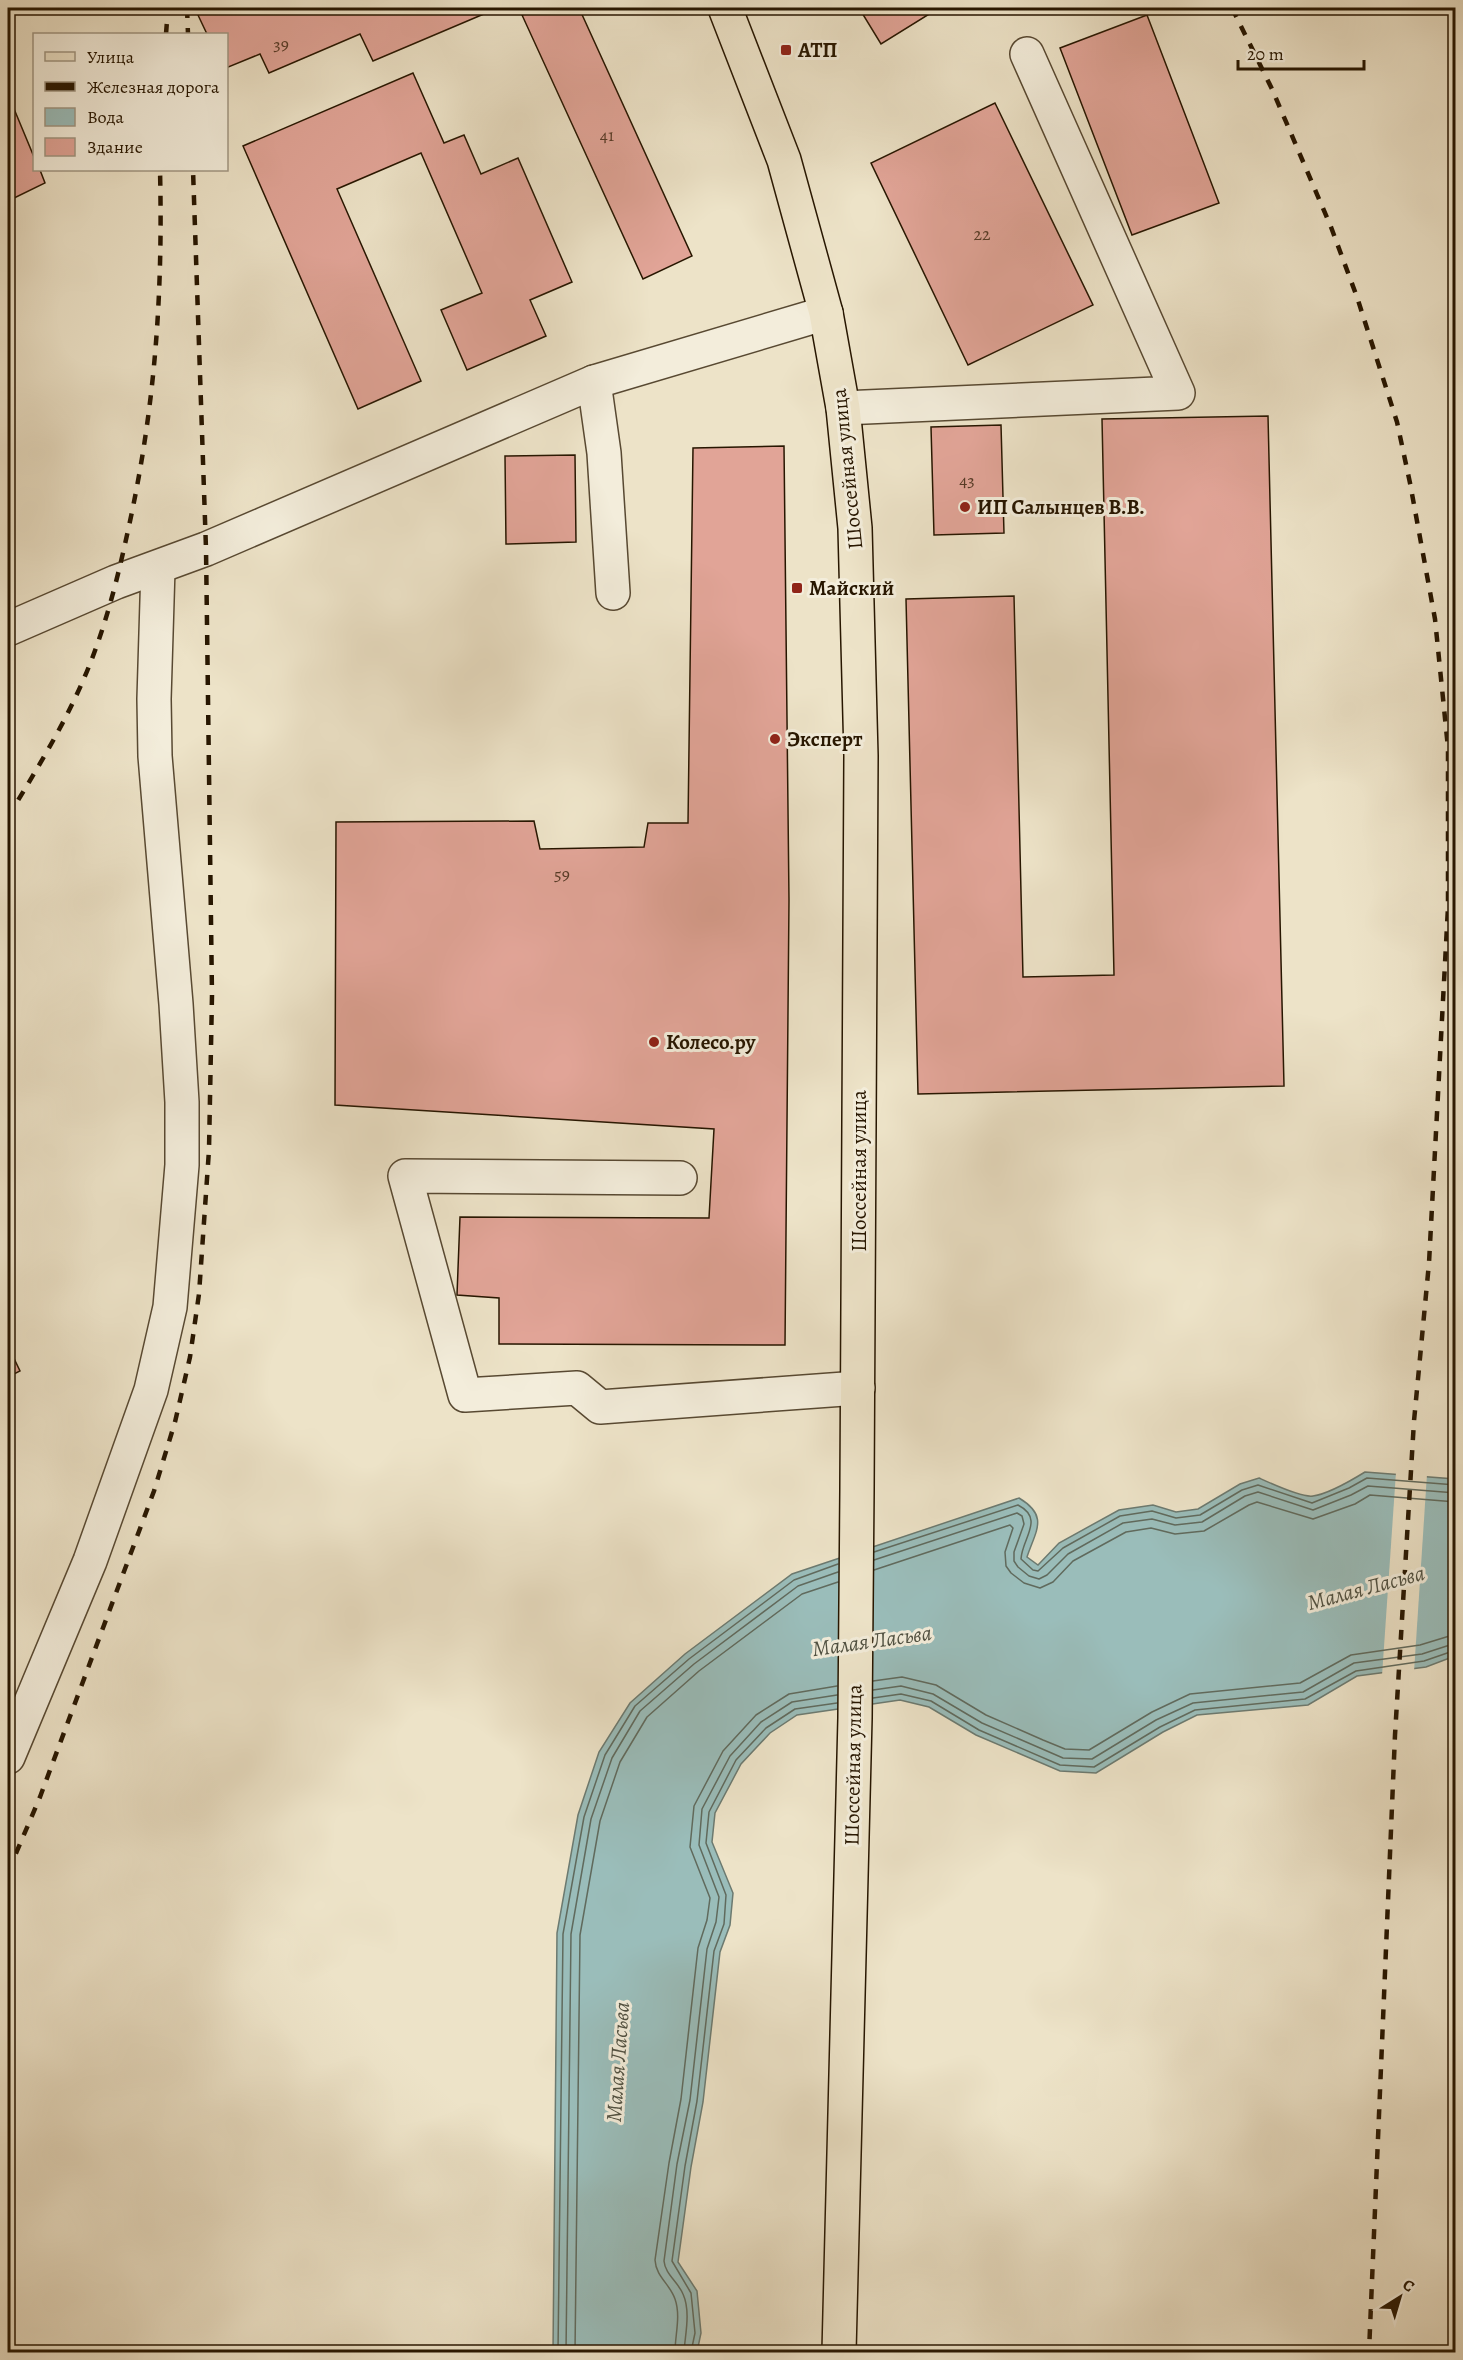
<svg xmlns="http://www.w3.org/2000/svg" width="1463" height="2360" font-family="Alegreya,serif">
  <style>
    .water { fill: #9abdba; stroke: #6c7a70; stroke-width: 1.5 }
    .pier { fill: #ede3c8 }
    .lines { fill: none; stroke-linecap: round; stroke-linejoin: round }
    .shore { stroke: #606a5d; stroke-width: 1.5 }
    .building { fill: #e1a497; stroke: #271600; stroke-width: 1.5 }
    .minor-casing { stroke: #584932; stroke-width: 36 }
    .major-casing { stroke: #271600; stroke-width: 36 }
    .minor { stroke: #f3eddb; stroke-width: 33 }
    .major { stroke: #ede3c8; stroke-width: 33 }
    .rail { stroke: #271600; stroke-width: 4.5; stroke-dasharray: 10 10; stroke-linecap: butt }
    .poi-dot { fill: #8f2418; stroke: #f3eddb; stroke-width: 2 }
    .labels { text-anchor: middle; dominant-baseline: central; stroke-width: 6; stroke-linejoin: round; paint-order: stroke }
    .number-label { font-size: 18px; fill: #563a26 }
    .poi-label { font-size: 21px; font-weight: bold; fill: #271600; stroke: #f3eddb; text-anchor: start }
    .street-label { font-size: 21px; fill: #271600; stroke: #f3eddb }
    .water-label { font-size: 22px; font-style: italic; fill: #4f5041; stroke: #f3eddb }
  </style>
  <rect width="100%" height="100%" fill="#ede3c8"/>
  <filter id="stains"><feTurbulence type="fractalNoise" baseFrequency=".00333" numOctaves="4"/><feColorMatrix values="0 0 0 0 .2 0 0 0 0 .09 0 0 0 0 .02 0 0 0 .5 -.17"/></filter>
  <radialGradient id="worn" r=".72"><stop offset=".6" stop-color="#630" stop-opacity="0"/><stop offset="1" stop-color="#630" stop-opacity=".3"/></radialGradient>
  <path class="water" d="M1365,1472L1455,1479V1656L1426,1667L1357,1676L1308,1705L1197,1715L1163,1732L1096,1773L1060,1771L976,1735L929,1707L900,1700L797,1715L770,1733L741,1764L715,1813L712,1842L733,1893L730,1925L720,1952L703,2102L691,2167L678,2262L697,2291L701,2333L697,2352H553L557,1933L578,1815L599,1752L630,1703L685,1654L792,1574L1019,1498C1049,1516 1036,1530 1027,1557L1038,1565L1059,1543L1119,1510L1153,1505L1176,1512L1198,1509L1240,1484L1259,1478C1270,1483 1302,1498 1313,1496C1328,1494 1352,1480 1365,1472Z"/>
  <polygon class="pier" points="1396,1472 1427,1474 1414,1672 1382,1676"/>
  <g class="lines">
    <g class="shore">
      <path d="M874,1552L1018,1505C1045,1519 1022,1538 1021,1559L1033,1570L1038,1571L1063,1548L1120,1516L1152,1511L1176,1518L1200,1515L1242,1490L1258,1485L1312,1503L1349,1488L1367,1478L1456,1485"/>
      <polyline points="874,1560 1017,1513 1022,1516 1024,1524 1014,1552 1014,1561 1018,1567 1029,1576 1039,1579 1047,1575 1068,1554 1123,1523 1152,1519 1175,1525 1202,1522 1245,1496 1258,1492 1313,1510 1351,1495 1368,1486 1456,1493"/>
      <polyline points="874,1570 1010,1525 1013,1528 1005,1552 1006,1566 1011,1573 1024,1583 1040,1588 1053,1582 1073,1561 1126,1532 1151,1528 1175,1534 1204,1531 1249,1505 1257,1502 1313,1519 1355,1504 1370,1495 1456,1502"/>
      <polyline points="873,1681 902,1677 936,1685 986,1715 1043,1740 1065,1749 1089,1750 1152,1712 1190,1694 1300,1683 1351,1655 1420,1645 1456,1634"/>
      <polyline points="873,1690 901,1686 933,1694 982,1723 1040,1748 1063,1758 1092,1759 1156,1720 1193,1703 1303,1692 1354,1663 1422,1654 1456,1643"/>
      <polyline points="873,1698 901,1694 931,1701 979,1730 1060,1765 1094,1767 1160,1727 1195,1710 1305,1699 1356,1671 1424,1661 1456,1650"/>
      <polyline points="558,2352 563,1934 584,1817 605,1755 635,1706 689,1659 794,1580 838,1564"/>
      <polyline points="566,2352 571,1934 591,1819 612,1758 640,1711 694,1664 798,1586 838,1572"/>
      <polyline points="575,2352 580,1935 600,1821 620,1762 647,1717 699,1671 802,1594 838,1582"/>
      <path d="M675,2352C675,2335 681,2316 675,2299C670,2284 656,2277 655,2260L669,2163L681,2099L698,1948L707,1920L710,1898L690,1847L694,1806L723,1751L756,1715L789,1694L837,1686"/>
      <path d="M684,2352C685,2335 691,2312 683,2294C678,2282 665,2274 664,2261L677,2164L690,2100L707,1949L716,1922L719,1897L699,1845L702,1809L730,1756L761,1722L792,1702L837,1695"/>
      <polyline points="691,2352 695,2333 691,2293 672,2261 685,2166 697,2101 714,1951 724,1924 726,1895 706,1843 709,1812 736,1760 766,1728 795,1709 837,1703"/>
    </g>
  </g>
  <g class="building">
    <polygon points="209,8 498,8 373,61 360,34 269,73 260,54 226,68 226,34 207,34 197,13"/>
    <polygon points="538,8 579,8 692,256 643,279 522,15"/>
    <polygon points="859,8 939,8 881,44"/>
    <polygon points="1147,15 1219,203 1132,235 1060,48"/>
    <polygon points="413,73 444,143 464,135 481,174 518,158 572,282 530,300 546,336 467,370 441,310 482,293 421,153 337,189 421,381 358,409 243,146"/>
    <polygon points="995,103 1093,305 968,365 871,163"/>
    <polygon points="12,104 34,157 34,170 40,170 45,183 8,201 8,106"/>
    <polygon points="1268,416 1284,1086 918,1094 906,599 1014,596 1023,977 1114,975 1102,419"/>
    <polygon points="1001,425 1004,533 934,535 931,427"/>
    <polygon points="784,446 789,900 785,1345 499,1344 499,1298 457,1295 460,1217 709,1218 714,1129 335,1105 336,822 534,821 540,849 644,847 648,823 688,823 693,448"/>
    <polygon points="575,455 576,542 506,544 505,456"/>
    <polygon points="8,1346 20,1371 8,1377"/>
  </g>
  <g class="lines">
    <defs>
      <g id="minor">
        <polyline points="594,382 604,453 613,593"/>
        <polyline points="843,408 1178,393 1027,54"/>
        <polyline points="8,629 116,582 206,549 594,382 826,313"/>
        <polyline points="680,1178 405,1176 465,1395 577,1388 600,1407 858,1388"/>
        <polyline points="8,1757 90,1561 151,1390 170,1307 182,1165 182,1102 176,1004 155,756 154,699 158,568"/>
      </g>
      <polyline id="major" points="725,8 784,160 826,313 843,408 855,528 861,756 857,1490 855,1718 839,2352"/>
    </defs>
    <use href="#minor" class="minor-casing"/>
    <use href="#major" class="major-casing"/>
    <use href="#minor" class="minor"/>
    <use href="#major" class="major"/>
    <g class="rail">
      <polyline points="187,8 188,34"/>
      <polyline points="1232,8 1272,89 1331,227 1357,297 1397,422 1410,483 1435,619 1448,748 1448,907 1429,1263 1414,1421 1395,1735 1369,2352"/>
      <polyline points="166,34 168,8"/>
      <path d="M8,817C32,777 57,737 77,694C101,643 115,590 127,535C155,410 163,296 160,170"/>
      <polyline points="8,1872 40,1797 154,1491 175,1422 190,1357 199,1294 209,1150 212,995 206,549 193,170"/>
    </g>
  </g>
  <g class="poi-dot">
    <rect x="780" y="44" width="12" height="12" rx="3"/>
    <circle cx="965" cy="507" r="6"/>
    <rect x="791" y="582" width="12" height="12" rx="3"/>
    <circle cx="775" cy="739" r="6"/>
    <circle cx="654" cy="1042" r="6"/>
  </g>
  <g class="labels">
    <g class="number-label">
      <text x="281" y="44">39</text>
      <text x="607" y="135">41</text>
      <text x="982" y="234">22</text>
      <text x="967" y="480">43</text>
      <text x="562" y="874">59</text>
    </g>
    <g class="poi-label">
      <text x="798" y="50">АТП</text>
      <text x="977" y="507">ИП Салынцев В.В.</text>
      <text x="809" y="588">Майский</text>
      <text x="787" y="739">Эксперт</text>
      <text x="666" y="1042">Колесо.ру</text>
    </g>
    <g class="street-label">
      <text transform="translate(847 469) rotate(-96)">Шоссейная улица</text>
      <text transform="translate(859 1171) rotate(-90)">Шоссейная улица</text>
      <text transform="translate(853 1765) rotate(-89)">Шоссейная улица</text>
    </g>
    <g class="water-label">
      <text transform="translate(1366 1588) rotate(-15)">Малая Ласьва</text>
      <text transform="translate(872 1641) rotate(-8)">Малая Ласьва</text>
      <text transform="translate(618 2062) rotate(-86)">Малая Ласьва</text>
    </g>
  </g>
  <rect width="1463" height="2360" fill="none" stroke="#ede3c8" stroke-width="30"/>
  <rect x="9" y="9" width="1445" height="2342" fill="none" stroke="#271600" stroke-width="3"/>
  <rect x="15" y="15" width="1433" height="2330" fill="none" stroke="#271600" stroke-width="1.5"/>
  <rect x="33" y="33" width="195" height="138" fill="#f3eddb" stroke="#a19783" stroke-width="1.5"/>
  <rect x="45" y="52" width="30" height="9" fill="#ede3c8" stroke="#a19783" stroke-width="1.5"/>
  <text x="87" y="63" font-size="18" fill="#271600">Улица</text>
  <rect x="45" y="82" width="30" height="9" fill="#271600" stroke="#a19783" stroke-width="1.5"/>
  <text x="87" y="93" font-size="18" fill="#271600">Железная дорога</text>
  <rect x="45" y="108" width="30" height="18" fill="#9abdba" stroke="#a19783" stroke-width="1.5"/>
  <text x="87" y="123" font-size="18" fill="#271600">Вода</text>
  <rect x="45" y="138" width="30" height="18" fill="#e1a497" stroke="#a19783" stroke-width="1.5"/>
  <text x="87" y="153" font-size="18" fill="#271600">Здание</text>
  <g transform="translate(1400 2297) rotate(37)" stroke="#f3eddb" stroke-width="4.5" paint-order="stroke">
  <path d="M0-4.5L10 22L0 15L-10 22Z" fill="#271600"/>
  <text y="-9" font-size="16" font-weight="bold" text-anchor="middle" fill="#271600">С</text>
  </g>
  <path d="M1238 60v9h126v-9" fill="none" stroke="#271600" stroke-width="3"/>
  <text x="1247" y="60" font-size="18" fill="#271600" stroke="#f3eddb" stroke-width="4.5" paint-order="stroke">20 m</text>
  <rect width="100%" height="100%" filter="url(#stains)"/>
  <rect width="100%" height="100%" fill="url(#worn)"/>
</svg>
